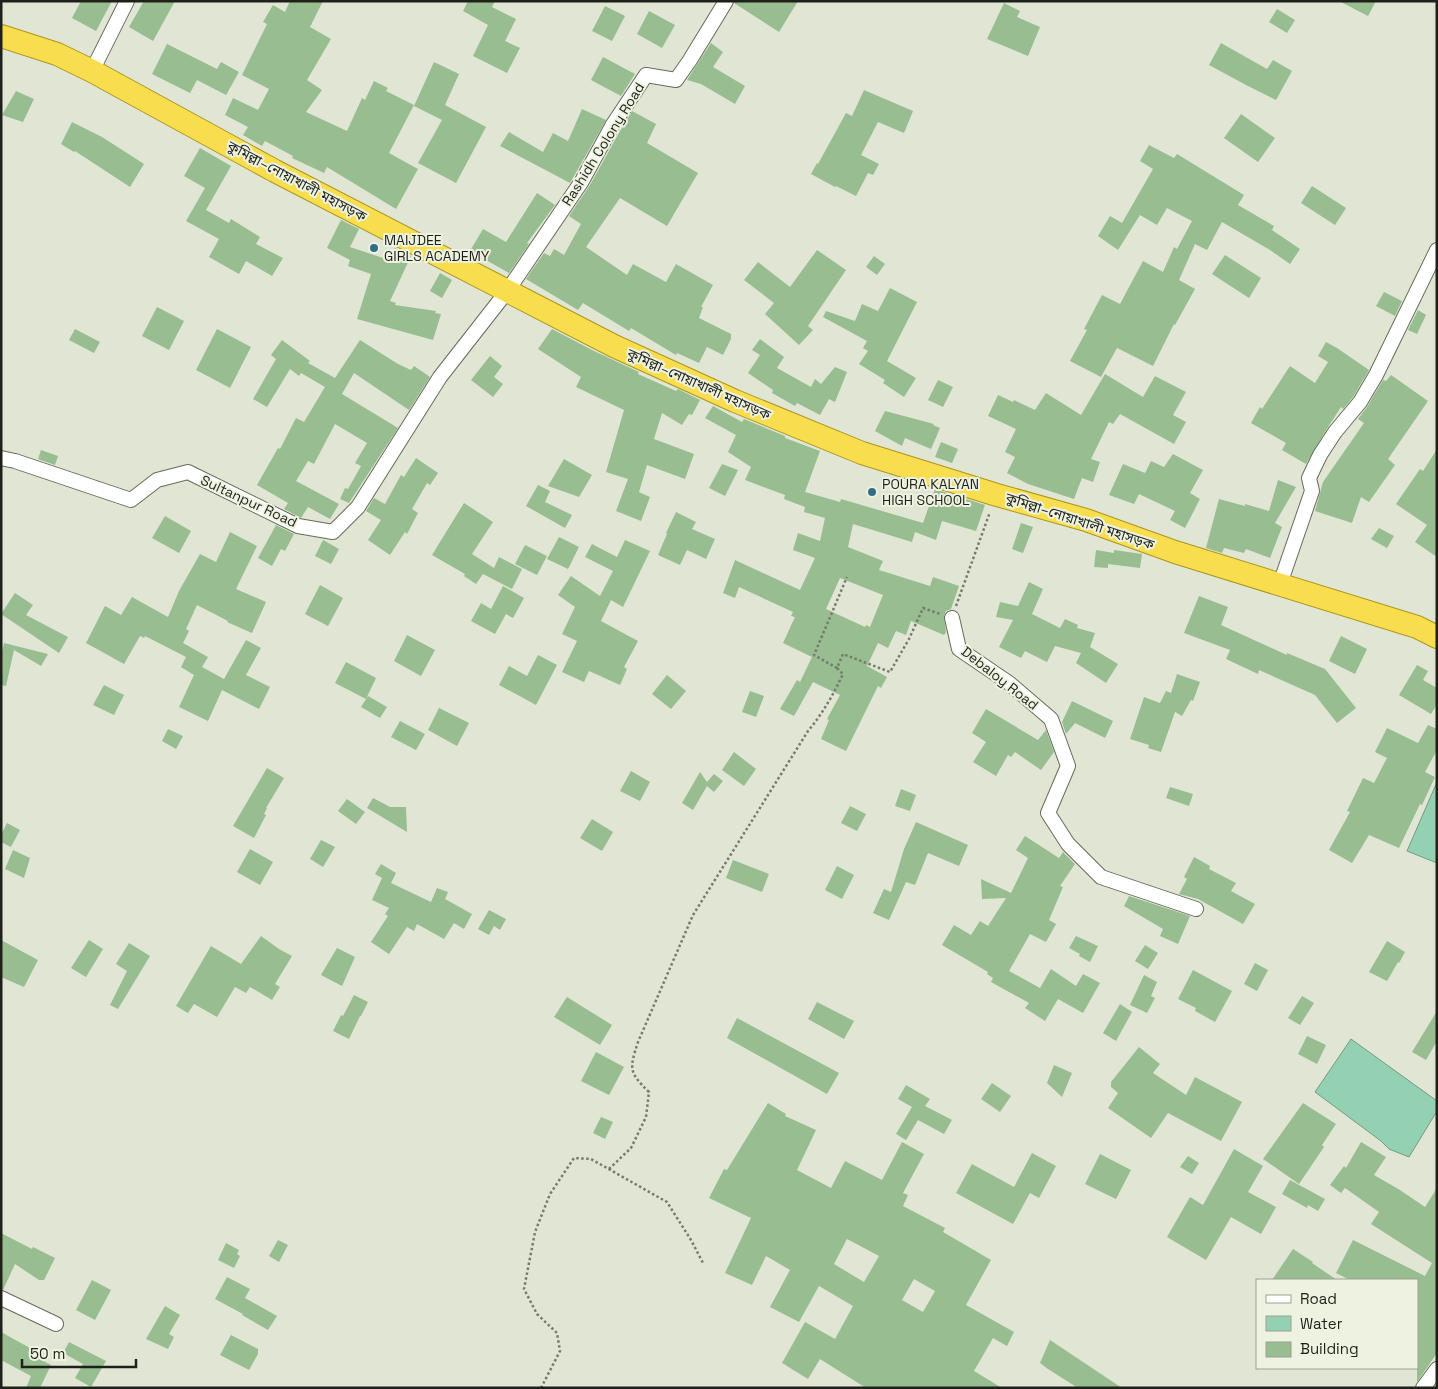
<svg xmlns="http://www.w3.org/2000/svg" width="1438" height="1389" font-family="'Space Grotesk','Noto Sans Bengali',sans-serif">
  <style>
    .water { fill: #94d1b2; stroke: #719c84 }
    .building { fill: #97bd90; fill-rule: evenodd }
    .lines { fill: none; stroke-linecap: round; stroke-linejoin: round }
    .minor-casing { stroke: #676b5b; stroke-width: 16 }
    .trunk-casing { stroke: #ab961f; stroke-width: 24 }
    .path { stroke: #777a6f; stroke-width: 2.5; stroke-dasharray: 2.5 2.5; stroke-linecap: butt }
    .minor { stroke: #fff; stroke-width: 14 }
    .trunk { stroke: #f8de4e; stroke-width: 22 }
    .poi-dot { fill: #326e86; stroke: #eef3e1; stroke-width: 2 }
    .labels { text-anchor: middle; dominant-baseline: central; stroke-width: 4; stroke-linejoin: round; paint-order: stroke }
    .street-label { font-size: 14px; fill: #1e201a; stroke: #eef3e1 }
    .poi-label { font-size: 14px; fill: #1e201a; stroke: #eef3e1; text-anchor: start }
  </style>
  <rect width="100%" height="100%" fill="#e1e6d4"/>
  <g class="water">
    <polygon points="1437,782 1437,863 1407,851"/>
    <polygon points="1351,1039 1437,1101 1437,1111 1409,1157 1389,1149 1381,1141 1315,1092"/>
  </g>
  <g class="building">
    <polygon points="81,1 112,1 96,31 72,18"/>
    <polygon points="144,1 175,1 153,41 129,27"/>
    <polygon points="290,1 323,1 310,27 331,39 307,80 322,90 306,112 347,131 362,98 365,100 374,81 388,88 386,91 414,105 389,153 418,169 396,209 327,167 324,173 292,158 293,156 265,141 262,146 243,135 248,127 225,115 233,98 258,110 269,89 242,75 267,24 263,22 273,5 285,12"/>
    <polygon points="468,1 495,1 492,7 516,19 505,41 520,48 507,73 473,56 488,25 463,11"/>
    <polygon points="735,1 798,1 779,32 734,3"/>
    <polygon points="1339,1 1376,1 1368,16"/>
    <polygon points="1004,3 1020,11 1017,17 1040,27 1028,56 987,39"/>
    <polygon points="605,6 625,16 612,41 592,31"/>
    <polygon points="1277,9 1295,20 1287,33 1269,22"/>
    <polygon points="649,11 675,25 662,48 637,34"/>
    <polygon points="711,43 723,52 713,67 745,86 735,104 701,84 687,80"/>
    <polygon points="1221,43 1267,69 1273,60 1292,71 1276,100 1246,85 1209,65"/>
    <polygon points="167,44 217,69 221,62 239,72 226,95 197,80 190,93 152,74"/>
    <polygon points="603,57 635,74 621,96 591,80"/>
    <polygon points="434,62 459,74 445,105 486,127 456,183 418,163 442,120 414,106"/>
    <polygon points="864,90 913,111 904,133 878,122 861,155 879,164 873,175 868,173 856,196 836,186 835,187 811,174 817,163 818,164 846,113 852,116"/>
    <polygon points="16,91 34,99 23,122 2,115"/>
    <polygon points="582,109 606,120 570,183 500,146 509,132 543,152 553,133 568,141"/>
    <polygon points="632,111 656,124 647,143 698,173 667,226 620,198 586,247 627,275 633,264 666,282 676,264 713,285 701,307 703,307 699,318 731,334 731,339 723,355 707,347 699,363 677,353 676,355 631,328 629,331 583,303 578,310 526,279 544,253 550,256 554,249 564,255 581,224 569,216 590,185 620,131"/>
    <polygon points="1241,114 1275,138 1258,162 1224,138"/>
    <polygon points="72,122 102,137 144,164 130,187 75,151 74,152 61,144"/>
    <polygon points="1149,145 1174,158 1177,154 1244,195 1238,205 1274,226 1272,230 1300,249 1290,264 1270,250 1222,222 1207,250 1195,244 1179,280 1195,289 1175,325 1174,324 1153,366 1117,348 1101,377 1070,361 1087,330 1084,329 1102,295 1120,304 1143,261 1163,272 1174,247 1177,249 1192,221 1167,208 1157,225 1140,215 1118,250 1098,236 1110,216 1122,223 1153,169 1140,161"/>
    <polygon points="200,148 231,166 206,210 229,223 231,219 260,237 256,244 283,258 272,276 246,261 239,274 209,257 219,239 186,221 205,188 184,176"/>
    <polygon points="1312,186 1346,208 1335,225 1301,203"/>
    <polygon points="537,193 555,205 527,243 529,244 509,273 470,251 483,229 506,242"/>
    <polygon points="341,220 359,229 350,247 389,260 395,248 411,256 390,301 396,303 395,305 436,311 435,313 441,314 433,340 357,319 371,274 348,266 350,260 327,248"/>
    <polygon points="817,250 846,270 808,326 813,330 799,345 765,314 774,303 744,280 758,262 790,287"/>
    <polygon points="1225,255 1261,278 1249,298 1212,274"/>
    <polygon points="874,256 885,264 877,275 866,267"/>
    <polygon points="440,273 452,280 442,298 430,291"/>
    <polygon points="890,288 917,302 887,361 916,378 904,397 883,383 885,380 859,364 868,351 863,348 867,341 823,317 826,311 855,321 862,304 878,311"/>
    <polygon points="1384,292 1402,301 1395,316 1376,306"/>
    <polygon points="157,307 184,321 169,350 142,336"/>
    <polygon points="1418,310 1426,315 1417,334 1408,330"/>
    <polygon points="75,329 100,342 94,353 69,340"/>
    <polygon points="217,329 251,347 230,388 196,370"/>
    <polygon points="552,329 594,351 639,372 638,374 676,391 678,389 700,400 692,415 689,414 682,425 662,413 654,439 694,454 685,479 647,465 639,492 650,497 641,521 616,511 628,479 606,472 624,410 576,387 581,377 538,349"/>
    <polygon points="760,339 784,357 777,368 811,387 815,379 821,384 835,367 847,372 835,402 829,399 820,415 797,403 795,406 772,393 773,390 748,373 760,355 752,350"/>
    <polygon points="282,340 310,361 308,363 335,378 360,340 398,364 411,370 414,366 430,377 409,410 354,373 342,394 398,428 349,503 340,499 345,488 348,489 361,466 355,463 367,443 335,424 314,464 308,461 296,481 339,504 330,519 308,507 301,518 284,509 288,503 257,485 278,448 280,449 296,418 304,422 325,387 301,373 299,376 290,369 267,407 253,399 276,359 271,355"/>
    <polygon points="1326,342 1337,348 1369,370 1353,397 1343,409 1341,407 1328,427 1306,464 1282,450 1286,443 1251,423 1260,407 1262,409 1290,366 1315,383 1328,362 1318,356"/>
    <polygon points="490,356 502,366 494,377 503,384 493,397 471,380"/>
    <polygon points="1105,374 1143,397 1155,376 1186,392 1173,415 1186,422 1174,444 1120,414 1113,424 1109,422 1091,459 1100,462 1093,482 1082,478 1074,499 1028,484 1007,473 1015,457 1005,452 1016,429 988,416 998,395 1013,402 1014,400 1035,410 1046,393 1081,415"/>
    <polygon points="1391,375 1428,401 1388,459 1395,465 1369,502 1361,497 1352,523 1315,511 1323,482 1364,423 1358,419 1367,407 1383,380 1386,381"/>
    <polygon points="938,380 953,387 943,407 928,400"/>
    <path d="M713,406L742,422L744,419L785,436V438L820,451L805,492L840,502L841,499L923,523L935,489L985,505L976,531L942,521L936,540L915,532L912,542L853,524L848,547L883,561L879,570L930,586L933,577L959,586L951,609L946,611L944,616L946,632L944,635L911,621L906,635L896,631L888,648L878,643L867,666L887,677L881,688L878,686L846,751L821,739L829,720L827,719L840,695L813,682L794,716L780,709L797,680L800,682L812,657L783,643L795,617L791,616L793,612L739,587L735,598L723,593L735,560L800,590L815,558L793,550L798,533L820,541L825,518L804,512L805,507L784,499L785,495L745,480L751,467L728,452L736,435L705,418ZM840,578L883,595L870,627L866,625L865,627L826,609Z"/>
    <polygon points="885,411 934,424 933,425 940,428 931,449 905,438 902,446 875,431"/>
    <polygon points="941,442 958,449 952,463 935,457"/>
    <polygon points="1437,449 1437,557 1415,542 1427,525 1396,504 1420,469 1423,471"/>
    <polygon points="41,450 58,456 55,465 38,459"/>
    <polygon points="1173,454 1203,470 1190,493 1200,499 1185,528 1170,520 1175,511 1139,494 1134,504 1109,495 1123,464 1145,473 1151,461 1164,467"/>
    <polygon points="416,458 438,473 430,485 427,483 412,509 418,513 407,534 405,532 390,555 368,540 381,520 366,511 374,498 385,504 401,475 404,477"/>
    <polygon points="564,459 592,475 579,497 548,486"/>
    <polygon points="722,464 738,470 725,496 709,488"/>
    <polygon points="1278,480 1296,487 1275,523 1282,527 1270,558 1246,549 1244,553 1224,548 1222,553 1206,548 1219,499 1245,506 1245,504 1269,511"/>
    <polygon points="538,485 550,491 545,502 572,515 565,528 526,506"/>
    <polygon points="464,503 493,522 472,554 494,568 499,557 522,569 512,589 483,574 476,584 464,576 465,574 432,555"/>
    <polygon points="676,512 696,522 692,529 715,539 706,559 687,550 680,565 658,555 667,534 666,533"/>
    <polygon points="165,516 191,531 179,553 152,538"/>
    <polygon points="1021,523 1033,527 1023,553 1012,549"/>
    <polygon points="276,525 294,534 285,551 281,549 272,566 258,558"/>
    <polygon points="1379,528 1394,536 1387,548 1371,539"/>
    <polygon points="230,532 257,546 236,589 266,602 252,633 227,622 228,621 197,605 186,629 189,631 183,643 208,657 202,667 224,679 246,640 261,648 246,675 270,687 259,709 222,690 208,721 179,707 194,675 181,667 186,657 145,636 144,638 140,636 124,664 86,643 105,606 121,615 132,597 168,617 179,591 200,554 216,562"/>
    <polygon points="559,537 579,547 568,569 547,559"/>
    <polygon points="323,540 339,549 331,564 315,556"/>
    <polygon points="625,540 650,551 623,607 611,600 601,621 638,641 624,667 627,669 620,685 589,671 584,682 562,672 577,641 562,634 575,607 558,595 571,576 600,596 613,571 585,557 592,544 617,557"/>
    <polygon points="525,545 547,556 537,575 515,564"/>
    <polygon points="1096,550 1114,553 1114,550 1142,554 1140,568 1108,564 1108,568 1094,567"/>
    <polygon points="1029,582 1043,589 1032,614 1060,628 1065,619 1078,625 1077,628 1095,633 1090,647 1118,664 1106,683 1076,663 1081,653 1055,646 1047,662 1025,651 1021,658 999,647 1013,620 996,617 1000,602 1018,606"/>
    <polygon points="320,585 343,598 328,626 305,614"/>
    <polygon points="503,586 524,598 513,618 506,614 495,634 471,621 481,603 491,609"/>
    <polygon points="15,593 33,605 26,615 68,637 59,653 1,614"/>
    <polygon points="1199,596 1228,607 1221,625 1287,655 1287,653 1325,669 1356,708 1337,723 1315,695 1259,670 1258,674 1226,659 1230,650 1184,633"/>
    <polygon points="407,635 435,650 421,676 394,661"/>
    <polygon points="1341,636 1367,649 1355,674 1329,661"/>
    <polygon points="4,643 48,654 41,666 14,650 6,686 1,685 1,656"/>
    <polygon points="538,655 557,665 536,705 499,685 509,666 527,676"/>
    <polygon points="346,662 376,678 366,699 335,683"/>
    <polygon points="1417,665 1428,671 1423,680 1437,688 1437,704 1431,714 1399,695"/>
    <polygon points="1177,674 1200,682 1193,701 1191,700 1182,716 1175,712 1161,752 1148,748 1149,745 1130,739 1144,697 1160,703 1166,691 1171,693"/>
    <polygon points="667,675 686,691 671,709 652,694"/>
    <polygon points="104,685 124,695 114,715 93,705"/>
    <polygon points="750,691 764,696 756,717 742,712"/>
    <polygon points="368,696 387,707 380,718 361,707"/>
    <polygon points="1072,701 1113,721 1105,738 1075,723 1066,734 1062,722"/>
    <polygon points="439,708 469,723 457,746 428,730"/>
    <polygon points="986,709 1038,740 1046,730 1054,752 1041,770 1015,752 1011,757 1008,755 996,776 973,762 986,742 972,733"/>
    <polygon points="400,721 425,734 416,750 391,737"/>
    <polygon points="1428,725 1437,729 1437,750 1425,772 1435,777 1422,805 1420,804 1399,848 1369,835 1352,863 1329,850 1350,812 1347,811 1363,778 1374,783 1387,758 1375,752 1387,728 1418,743"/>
    <polygon points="168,729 183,736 176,749 162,741"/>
    <polygon points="734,752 756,769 744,786 722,770"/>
    <polygon points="267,768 284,778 266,808 267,808 264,814 266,815 254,838 233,826"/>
    <polygon points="631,771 650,782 640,801 620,791"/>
    <polygon points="700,772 707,782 714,774 723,781 714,792 707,786 693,810 682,803"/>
    <polygon points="1170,787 1193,794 1189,806 1166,798"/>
    <polygon points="901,789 916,795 910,811 895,806"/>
    <polygon points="373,798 390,807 406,807 407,832 367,808"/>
    <polygon points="347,799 365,812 356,824 338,811"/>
    <polygon points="850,806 866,814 857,831 841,823"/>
    <polygon points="592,819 613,832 602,851 580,838"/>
    <polygon points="916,822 968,845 959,866 928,853 915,885 906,882 889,920 873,913 884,889 891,892 904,849"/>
    <polygon points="7,823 20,830 11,847 1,842 1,835"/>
    <polygon points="1025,836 1059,858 1063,852 1075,864 1060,886 1063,887 1049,920 1056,924 1046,942 1030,934 1009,971 1040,988 1051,969 1076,986 1083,974 1100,983 1083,1013 1058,999 1045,1021 1025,1008 1029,1003 991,982 993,978 987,974 988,972 942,945 954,925 971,935 980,921 988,926 1006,898 982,899 981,879 1011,893 1028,858 1016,850"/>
    <polygon points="321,840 335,847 323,867 310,859"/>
    <polygon points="250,849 273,862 260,885 237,872"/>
    <polygon points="13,850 30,858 24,878 5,869"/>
    <polygon points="1194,857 1210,866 1209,869 1236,883 1231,891 1255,904 1243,924 1198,899 1179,894 1187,879 1184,877"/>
    <polygon points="733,860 769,874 762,892 726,878"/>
    <polygon points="381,864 396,873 391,883 431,902 437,888 448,892 445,899 472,914 464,929 454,923 444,939 417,924 414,931 407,927 389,954 371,942 388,916 385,914 389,908 372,900 382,878 375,874"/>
    <polygon points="837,866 854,875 842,899 825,890"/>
    <polygon points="1129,896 1190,916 1178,944 1160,936 1163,929 1124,906"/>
    <polygon points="489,910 506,919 500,930 494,926 489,935 478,929"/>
    <polygon points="261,936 279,949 292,956 275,984 280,987 272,1000 250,987 246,993 235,987 217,1017 194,1004 188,1013 176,1006 211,946 241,964"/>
    <polygon points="1076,936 1098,946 1090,962 1079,956 1080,954 1069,948"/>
    <polygon points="1,940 38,960 24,987 1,977"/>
    <polygon points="89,940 103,949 86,977 71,968"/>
    <polygon points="1387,941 1405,952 1399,963 1398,962 1387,981 1369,972"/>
    <polygon points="129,943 150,956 118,1009 110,1005 127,971 116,964"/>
    <polygon points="1145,945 1158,953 1148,969 1135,961"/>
    <polygon points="337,948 355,957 342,986 321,975"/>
    <polygon points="1255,963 1268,970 1257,991 1244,984"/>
    <polygon points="1193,970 1232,991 1215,1022 1195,1011 1196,1008 1178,999"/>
    <polygon points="1144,975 1157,982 1151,996 1155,998 1147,1013 1130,1005"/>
    <polygon points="354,995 368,1002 361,1016 360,1016 349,1039 333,1031 341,1015 343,1016"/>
    <polygon points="1302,996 1314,1003 1300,1025 1288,1018"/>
    <polygon points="567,997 612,1025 600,1045 554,1017"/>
    <polygon points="817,1002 854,1021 844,1039 808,1019"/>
    <polygon points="1120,1004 1132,1012 1116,1041 1103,1033"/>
    <polygon points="1437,1011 1437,1041 1426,1060 1412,1052"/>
    <polygon points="737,1018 839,1073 827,1094 727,1038"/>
    <polygon points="1307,1036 1326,1045 1317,1064 1298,1054"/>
    <polygon points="1139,1047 1160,1064 1153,1073 1186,1095 1195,1077 1242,1102 1221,1141 1168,1113 1151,1138 1108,1108 1118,1093 1111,1087 1111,1082"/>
    <polygon points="596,1052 624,1067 609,1095 581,1081"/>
    <polygon points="1054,1065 1072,1073 1062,1097 1047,1083"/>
    <polygon points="992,1083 1011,1096 1000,1112 981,1099"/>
    <polygon points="906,1085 930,1099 925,1106 952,1120 944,1134 918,1120 906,1140 896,1134 912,1107 898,1099"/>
    <path d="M768,1103L786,1114L785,1116L816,1130L797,1170L831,1188L845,1161L882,1180L902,1142L924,1154L903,1193L908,1195L903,1206L945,1228L943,1232L991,1260L966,1305L1014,1332L1007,1346L993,1338L974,1371L1002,1388H866L820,1359L808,1379L782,1363L805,1322L835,1339L853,1306L819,1286L799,1322L770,1307L790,1270L766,1256L752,1285L725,1273L751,1218L709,1198L724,1169L727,1170ZM847,1239L879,1256L864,1282L834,1264ZM914,1279L935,1291L923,1312L902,1300Z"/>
    <polygon points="1303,1103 1336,1124 1322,1145 1324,1147 1299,1184 1263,1159"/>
    <polygon points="601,1117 613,1122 605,1139 593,1133"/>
    <polygon points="1361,1142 1386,1157 1374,1175 1400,1190 1425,1207 1437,1188 1437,1353 1417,1382 1417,1280 1350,1280 1336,1273 1353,1240 1425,1276 1432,1263 1371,1224 1379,1212 1345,1188 1341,1193 1330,1185 1344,1166 1346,1168"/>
    <polygon points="1234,1149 1263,1166 1248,1192 1276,1207 1261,1234 1231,1217 1206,1260 1167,1237 1190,1197 1203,1205"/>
    <polygon points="1032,1153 1056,1166 1039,1198 1030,1193 1013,1224 956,1193 972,1164 1014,1187"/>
    <polygon points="1100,1154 1131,1170 1116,1199 1085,1184"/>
    <polygon points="1188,1156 1199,1163 1192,1174 1180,1167"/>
    <polygon points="1290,1180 1325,1199 1318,1211 1308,1205 1307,1208 1282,1194"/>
    <polygon points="1,1233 32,1249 33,1247 55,1258 44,1280 39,1280 15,1264 3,1290 1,1289"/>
    <polygon points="278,1240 288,1245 279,1262 269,1256"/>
    <polygon points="226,1243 239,1250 237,1254 240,1256 234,1268 218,1260"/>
    <polygon points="1293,1249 1313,1262 1312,1263 1337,1280 1272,1280"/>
    <polygon points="227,1277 250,1289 245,1298 277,1316 268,1330 242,1315 243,1314 215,1299"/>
    <polygon points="92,1280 111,1290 95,1320 76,1310"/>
    <polygon points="165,1306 180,1315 169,1334 174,1337 168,1349 146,1339"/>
    <polygon points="1,1332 30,1348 28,1353 51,1365 40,1388 26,1388 31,1376 1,1360"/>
    <polygon points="231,1335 258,1349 258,1354 249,1370 220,1355"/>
    <polygon points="1050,1340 1122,1388 1078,1388 1048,1369 1040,1363"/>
    <polygon points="69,1342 106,1361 91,1387 75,1378 83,1364 63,1353"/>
  </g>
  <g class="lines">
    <defs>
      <g id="minor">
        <polyline points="92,71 127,1"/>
        <polyline points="1,458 15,461 131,500 157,480 188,472 298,526 333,532 358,507 440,377 508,290 582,181 612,126 646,75 676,80 690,60 726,1"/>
        <polyline points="1280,584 1312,491 1309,478 1320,455 1335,432 1360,402 1376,375 1437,250"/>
        <polyline points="952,618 959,649 1009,683 1051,719 1068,766 1048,813 1068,844 1101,877 1196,909"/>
        <polyline points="1,1298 56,1324"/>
        <polyline points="1423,1388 1437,1369"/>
      </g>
      <polyline id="trunk" points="1,36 57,54 92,71 275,171 614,346 735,401 862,453 997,495 1086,520 1175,552 1417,627 1437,637"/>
    </defs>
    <use href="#minor" class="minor-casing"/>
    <use href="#trunk" class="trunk-casing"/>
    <g class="path">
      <polyline points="956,606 990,512"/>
      <polyline points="837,668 814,655 847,577"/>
      <path d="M609,1169L631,1148L646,1117L649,1092C629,1072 629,1070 638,1042L693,915L808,731C823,713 833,695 843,674L837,668L843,654L890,672L909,639L923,608L940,614"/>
      <polyline points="541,1388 560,1351 557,1333 537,1314 524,1289 535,1232 550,1194 574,1158 591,1159 667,1202 691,1240 703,1263"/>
    </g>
    <use href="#minor" class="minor"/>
    <use href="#trunk" class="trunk"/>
  </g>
  <g class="poi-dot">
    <circle cx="374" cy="248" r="5"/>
    <circle cx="872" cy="492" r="5"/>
  </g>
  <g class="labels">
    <g class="street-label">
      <text transform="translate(603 144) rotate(-58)">Rashidh Colony Road</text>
      <text transform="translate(297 181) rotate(28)">কুমিল্লা–নোয়াখালী মহাসড়ক</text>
      <text transform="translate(699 384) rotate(24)">কুমিল্লা–নোয়াখালী মহাসড়ক</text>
      <text transform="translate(249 501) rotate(25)">Sultanpur Road</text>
      <text transform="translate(1080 521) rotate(18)">কুমিল্লা–নোয়াখালী মহাসড়ক</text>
      <text transform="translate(1000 678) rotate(38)">Debaloy Road</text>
    </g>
    <g class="poi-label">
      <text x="384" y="240">MAIJDEE<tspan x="384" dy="16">GIRLS ACADEMY</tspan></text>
      <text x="882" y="484">POURA KALYAN<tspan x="882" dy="16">HIGH SCHOOL</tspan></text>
    </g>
  </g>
  <rect width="1438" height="1389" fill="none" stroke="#1e201a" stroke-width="5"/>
  <rect x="1256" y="1279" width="162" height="90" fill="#eef3e1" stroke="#9b9f91"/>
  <rect x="1266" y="1295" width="25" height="8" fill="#ffffff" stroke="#9b9f91"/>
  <text x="1300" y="1304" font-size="15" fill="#1e201a">Road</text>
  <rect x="1266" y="1316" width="25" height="15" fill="#94d1b2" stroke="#9b9f91"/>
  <text x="1300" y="1329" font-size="15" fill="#1e201a">Water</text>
  <rect x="1266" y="1342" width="25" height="15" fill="#97bd90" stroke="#9b9f91"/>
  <text x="1300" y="1354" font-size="15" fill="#1e201a">Building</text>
  <path d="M22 1359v8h114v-8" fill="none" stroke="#1e201a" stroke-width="2.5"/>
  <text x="30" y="1359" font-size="15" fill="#1e201a" stroke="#eef3e1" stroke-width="4" paint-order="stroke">50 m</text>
</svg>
